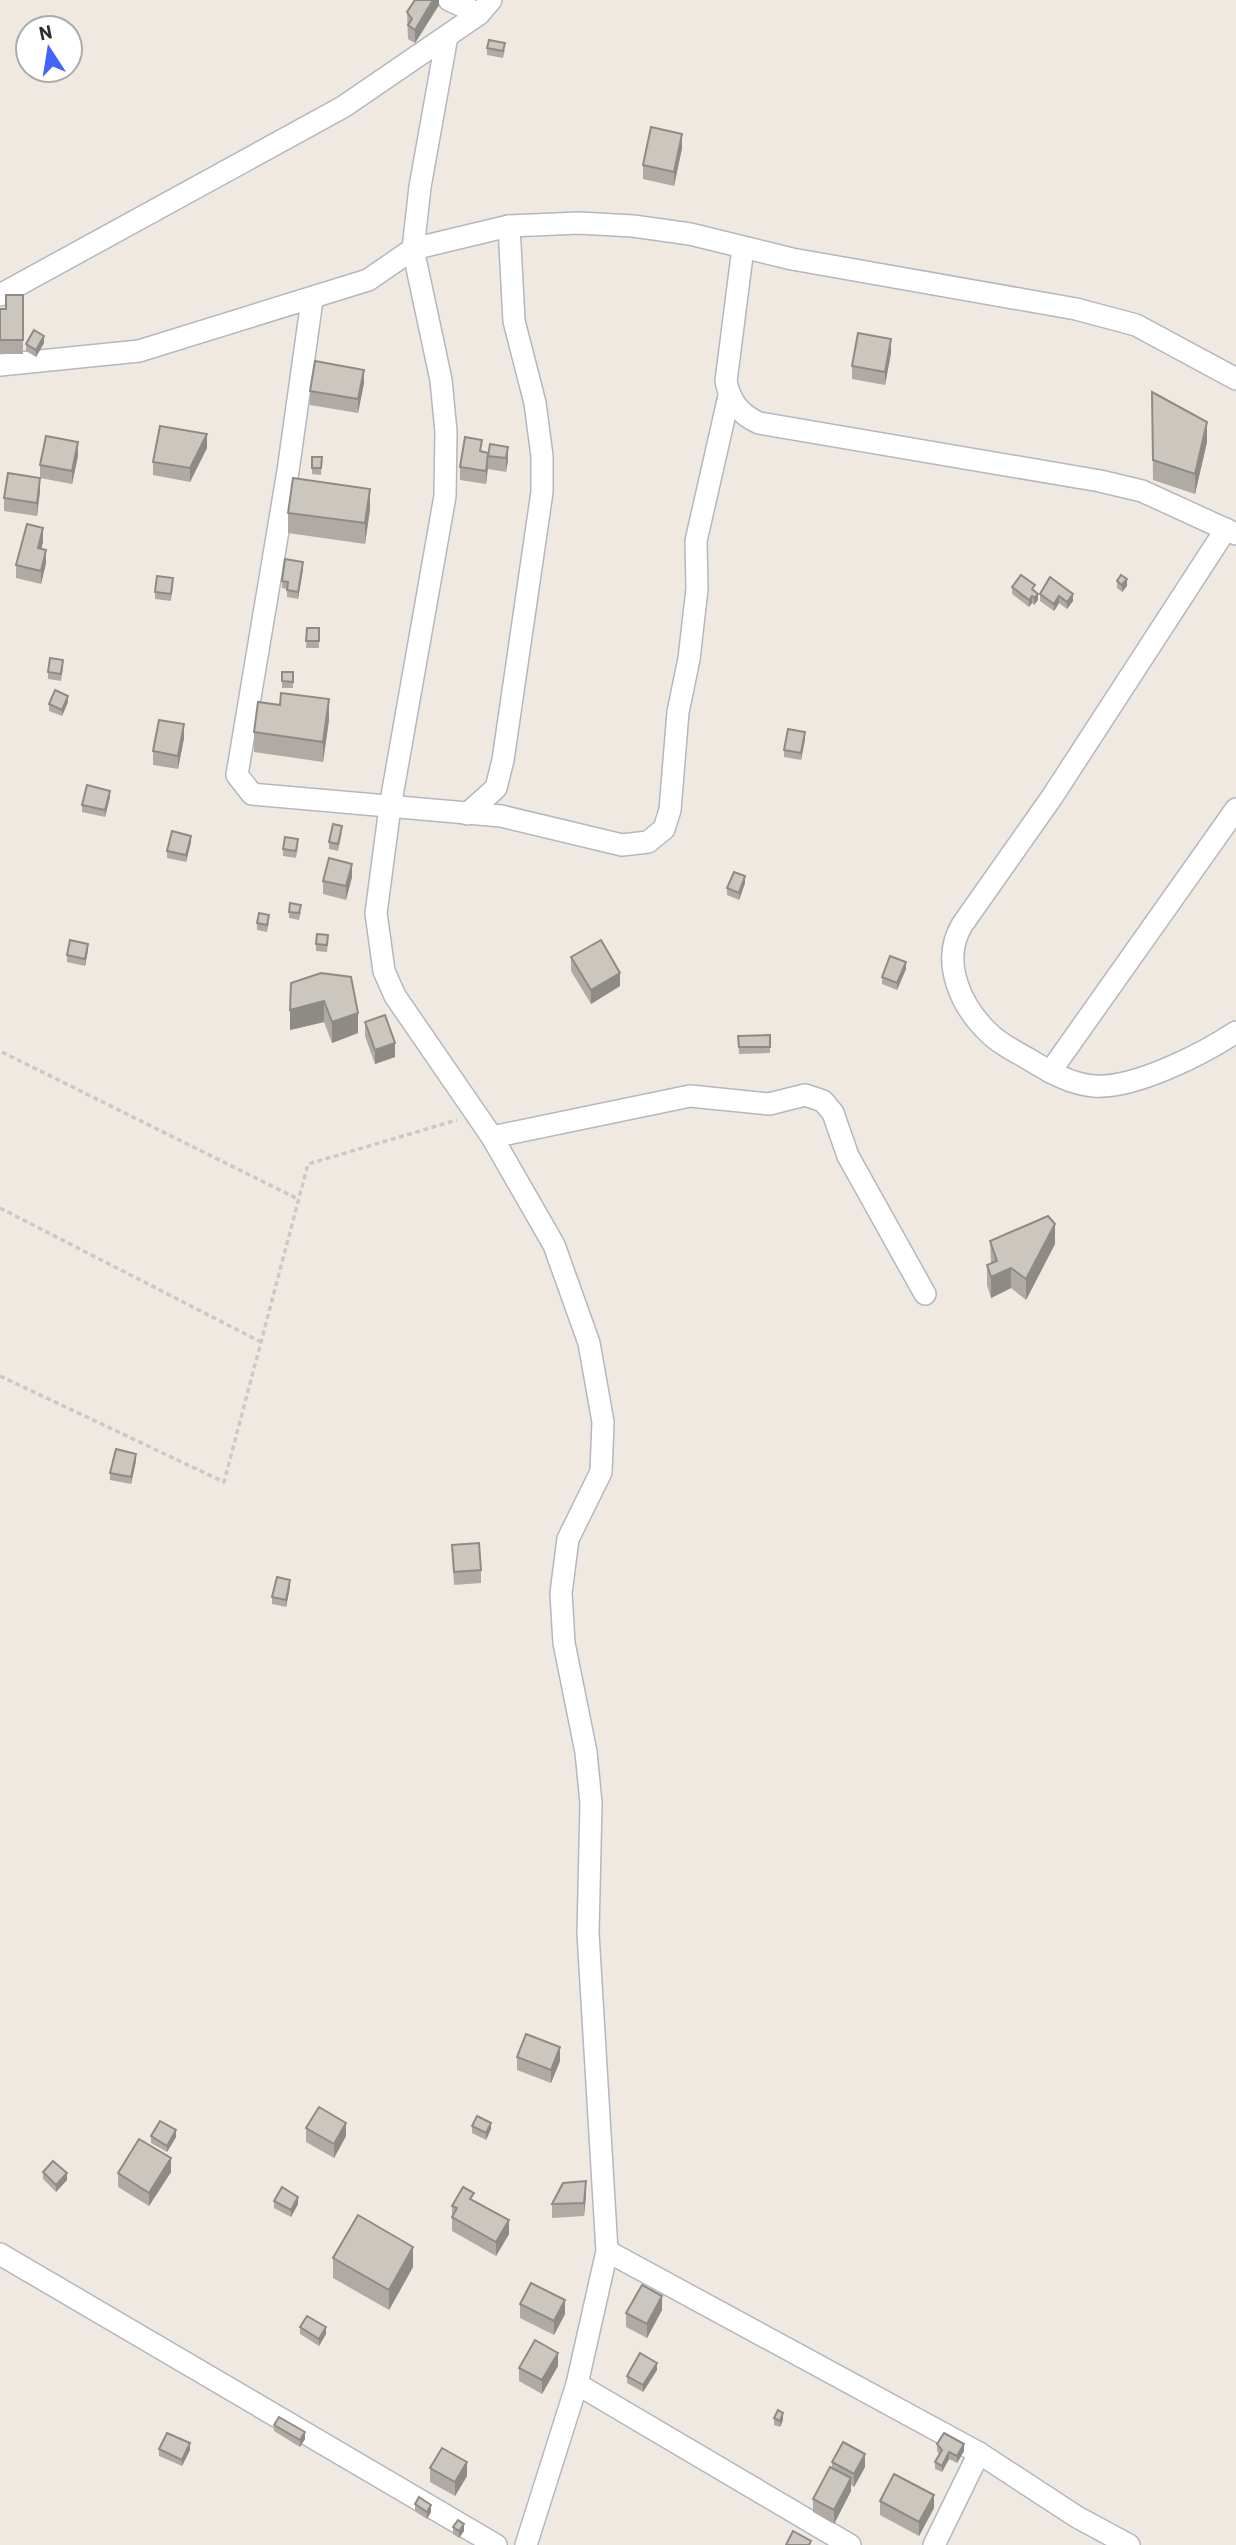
<svg xmlns="http://www.w3.org/2000/svg" width="1236" height="2545" font-family="Barlow,sans-serif">
  <style>
    .lines { fill: none; stroke-linecap: round; stroke-linejoin: round }
    .minor-casing { stroke: #b4b7c1; stroke-width: 24 }
    .path { stroke: #c9c9c9; stroke-width: 3.5; stroke-dasharray: 5 3.5; stroke-linecap: butt }
    .minor { stroke: #fff; stroke-width: 21 }
    .wall { fill: #afaba4 }
    .shaded-wall { fill: #8e8b86 }
    .building { fill: #cbc7bf; stroke: #8e8b86; stroke-width: 2 }
  </style>
  <rect width="100%" height="100%" fill="#efe9e1"/>
  <g class="lines">
    <defs>
      <g id="minor">
        <polyline points="449,0 479,14"/>
        <polyline points="447,36 420,187 413,249 441,380 446,432 445,496 390,807 376,913 384,971 395,996 492,1137 554,1245 589,1343 603,1422 601,1472 568,1539 561,1593 564,1643 586,1752 591,1803 588,1933 607,2251 577,2384 526,2545"/>
        <path d="M743,248L726,381C730,401 739,414 759,423L1100,481L1142,491L1236,534"/>
        <polyline points="0,295 343,107 479,14 491,0"/>
        <polyline points="312,300 288,471 237,775 252,794 501,816 622,845 648,842 664,829 670,810 678,712 689,659 697,589 696,541 729,396"/>
        <polyline points="0,365 139,351 368,280 413,249 509,226 579,223 633,226 690,234 792,259 1076,309 1136,325 1236,379"/>
        <path d="M1226,529L1052,797L962,925C940,962 961,1007 990,1034C1001,1045 1017,1052 1030,1060C1050,1072 1070,1084 1094,1086C1134,1089 1203,1054 1236,1032"/>
        <polyline points="467,814 496,788 503,760 542,492 542,456 535,403 514,321 509,226"/>
        <polyline points="1050,1072 1236,809"/>
        <polyline points="492,1137 690,1096 769,1104 805,1095 823,1101 833,1113 848,1156 925,1294"/>
        <polyline points="607,2251 979,2453 1077,2517 1129,2545"/>
        <polyline points="0,2254 496,2545"/>
        <polyline points="577,2384 850,2545"/>
        <polyline points="934,2545 979,2453"/>
      </g>
    </defs>
    <use href="#minor" class="minor-casing"/>
    <g class="path">
      <polyline points="2,1052 298,1199"/>
      <polyline points="0,1208 261,1342"/>
      <polyline points="0,1376 224,1482 308,1164 457,1120"/>
    </g>
    <use href="#minor" class="minor"/>
  </g>
  <g class="wall">
    <polygon points="439,0 439,5 415,43 408,39 407,12"/>
    <polygon points="487,48 505,50 503,58 487,55"/>
    <polygon points="682,148 674,186 643,179 643,165"/>
    <polygon points="23,295 23,354 0,354 0,309 6,309"/>
    <polygon points="44,343 36,357 26,351 26,344"/>
    <polygon points="891,353 885,385 852,379 852,366"/>
    <polygon points="364,383 358,413 310,405 310,391"/>
    <polygon points="1152,392 1207,442 1195,494 1153,480"/>
    <polygon points="490,444 508,460 506,472 488,469 488,467 486,484 460,480 460,467 488,453"/>
    <polygon points="207,448 190,482 153,475 153,462"/>
    <polygon points="78,456 72,484 40,478 40,465"/>
    <polygon points="312,457 322,457 321,475 312,474"/>
    <polygon points="40,491 37,516 4,511 4,498"/>
    <polygon points="370,509 365,544 288,533 288,513"/>
    <polygon points="43,542 41,549 46,563 41,584 16,578 16,565"/>
    <polygon points="303,569 298,599 287,597 287,589 282,588 282,581"/>
    <polygon points="1050,577 1073,601 1067,609 1059,603 1054,611 1040,601 1040,594"/>
    <polygon points="1117,581 1127,586 1122,592 1117,588"/>
    <polygon points="173,585 171,601 155,599 155,592"/>
    <polygon points="1012,587 1035,592 1038,600 1034,605 1032,603 1029,607 1012,594"/>
    <polygon points="307,628 319,628 319,648 306,648"/>
    <polygon points="63,667 61,681 48,679 48,672"/>
    <rect x="282" y="672" width="11" height="16"/>
    <polygon points="68,702 62,716 49,711 49,704"/>
    <polygon points="329,720 323,762 254,752 254,732"/>
    <polygon points="184,738 178,769 153,765 153,751"/>
    <polygon points="805,739 801,760 784,757 784,750"/>
    <polygon points="110,797 105,817 82,812 82,805"/>
    <polygon points="342,833 338,851 329,849 329,842"/>
    <polygon points="191,842 186,862 167,858 167,851"/>
    <polygon points="298,846 296,858 283,856 283,849"/>
    <polygon points="352,877 346,900 323,894 323,881"/>
    <polygon points="745,883 739,900 727,895 727,888"/>
    <polygon points="289,912 301,912 299,920 289,918"/>
    <polygon points="269,922 267,932 257,930 257,923"/>
    <polygon points="328,942 327,952 316,951 316,944"/>
    <polygon points="88,950 85,966 67,962 67,955"/>
    <polygon points="571,957 620,986 591,1004 571,971"/>
    <polygon points="906,969 897,990 882,984 882,977"/>
    <polygon points="321,973 358,1033 332,1043 324,1022 290,1030"/>
    <polygon points="365,1022 395,1057 375,1064 365,1036"/>
    <polygon points="770,1035 770,1053 739,1054 738,1036"/>
    <polygon points="990,1241 1055,1244 1026,1300 1011,1288 991,1298 987,1285 987,1265 991,1263"/>
    <polygon points="136,1461 131,1484 110,1480 110,1473"/>
    <polygon points="452,1545 481,1570 481,1583 454,1585"/>
    <polygon points="290,1587 286,1607 272,1604 272,1597"/>
    <polygon points="517,2057 560,2061 551,2083 517,2070"/>
    <polygon points="472,2126 491,2129 486,2140 472,2133"/>
    <polygon points="306,2128 346,2136 334,2158 306,2142"/>
    <polygon points="151,2136 176,2137 167,2152 151,2143"/>
    <polygon points="43,2172 67,2180 56,2192 43,2179"/>
    <polygon points="171,2172 149,2206 118,2187 118,2173"/>
    <polygon points="586,2195 584,2216 552,2218 552,2204"/>
    <polygon points="274,2201 298,2204 291,2217 274,2208"/>
    <polygon points="474,2201 509,2234 496,2256 452,2231 452,2206"/>
    <polygon points="333,2258 413,2267 389,2310 333,2278"/>
    <polygon points="520,2304 565,2314 554,2335 520,2318"/>
    <polygon points="662,2310 647,2338 626,2327 626,2313"/>
    <polygon points="300,2327 326,2334 319,2346 300,2334"/>
    <polygon points="558,2366 542,2394 519,2381 519,2368"/>
    <polygon points="657,2370 643,2392 627,2383 627,2376"/>
    <polygon points="774,2418 783,2420 780,2427 774,2425"/>
    <polygon points="274,2425 305,2439 300,2447 274,2431"/>
    <polygon points="937,2444 964,2451 957,2463 949,2459 942,2472 935,2469 935,2462 939,2454 937,2451"/>
    <polygon points="159,2449 190,2450 182,2466 159,2456"/>
    <polygon points="832,2462 865,2467 854,2487 851,2485 851,2491 834,2524 813,2512 813,2499 832,2468"/>
    <polygon points="430,2468 467,2476 455,2496 430,2482"/>
    <polygon points="880,2501 934,2508 919,2536 880,2515"/>
    <polygon points="415,2504 431,2512 427,2519 415,2511"/>
    <polygon points="453,2527 464,2531 459,2538 453,2534"/>
  </g>
  <g class="shaded-wall">
    <polygon points="433,0 439,0 439,5 415,43 415,30"/>
    <polygon points="682,134 682,148 674,186 674,172"/>
    <polygon points="44,336 44,343 36,357 36,350"/>
    <polygon points="891,339 891,353 885,385 885,372"/>
    <polygon points="364,370 364,383 358,413 358,399"/>
    <polygon points="1207,422 1207,442 1195,494 1195,474"/>
    <polygon points="207,434 207,448 190,482 190,468"/>
    <polygon points="78,442 78,456 72,484 72,471"/>
    <polygon points="508,447 508,460 506,472 506,458"/>
    <polygon points="488,453 488,467 486,484 486,471"/>
    <polygon points="40,478 40,491 37,516 37,503"/>
    <polygon points="370,489 370,509 365,544 365,523"/>
    <polygon points="43,528 43,542 38,561 38,548"/>
    <polygon points="46,550 46,563 41,584 41,571"/>
    <polygon points="303,562 303,569 298,599 298,592"/>
    <polygon points="1127,579 1127,586 1122,592 1122,585"/>
    <polygon points="1038,594 1038,600 1034,605 1034,598"/>
    <polygon points="1073,594 1073,601 1067,609 1067,602"/>
    <polygon points="1032,596 1032,603 1029,607 1029,600"/>
    <polygon points="1059,596 1059,603 1054,611 1054,604"/>
    <polygon points="68,696 68,702 62,716 62,710"/>
    <polygon points="329,699 329,720 323,762 323,742"/>
    <polygon points="184,724 184,738 178,769 178,756"/>
    <polygon points="805,732 805,739 801,760 801,753"/>
    <polygon points="110,791 110,797 105,817 105,810"/>
    <polygon points="191,836 191,842 186,862 186,855"/>
    <polygon points="352,864 352,877 346,900 346,886"/>
    <polygon points="745,876 745,883 739,900 739,893"/>
    <polygon points="88,944 88,950 85,966 85,959"/>
    <polygon points="906,962 906,969 897,990 897,983"/>
    <polygon points="620,973 620,986 591,1004 591,990"/>
    <polygon points="324,1001 324,1022 290,1030 290,1010"/>
    <polygon points="358,1013 358,1033 332,1043 332,1022"/>
    <polygon points="395,1043 395,1057 375,1064 375,1050"/>
    <polygon points="1055,1224 1055,1244 1026,1300 1026,1279"/>
    <polygon points="1011,1268 1011,1288 991,1298 991,1277"/>
    <polygon points="136,1454 136,1461 131,1484 131,1477"/>
    <polygon points="290,1580 290,1587 286,1607 286,1600"/>
    <polygon points="560,2047 560,2061 551,2083 551,2070"/>
    <polygon points="346,2123 346,2136 334,2158 334,2144"/>
    <polygon points="491,2123 491,2129 486,2140 486,2133"/>
    <polygon points="176,2130 176,2137 167,2152 167,2146"/>
    <polygon points="171,2158 171,2172 149,2206 149,2193"/>
    <polygon points="67,2173 67,2180 56,2192 56,2185"/>
    <polygon points="586,2181 586,2195 584,2216 584,2203"/>
    <polygon points="298,2197 298,2204 291,2217 291,2210"/>
    <polygon points="509,2220 509,2234 496,2256 496,2242"/>
    <polygon points="413,2247 413,2267 389,2310 389,2290"/>
    <polygon points="662,2296 662,2310 647,2338 647,2324"/>
    <polygon points="565,2300 565,2314 554,2335 554,2321"/>
    <polygon points="326,2327 326,2334 319,2346 319,2339"/>
    <polygon points="558,2353 558,2366 542,2394 542,2380"/>
    <polygon points="657,2363 657,2370 643,2392 643,2385"/>
    <polygon points="783,2413 783,2420 780,2427 780,2421"/>
    <polygon points="305,2432 305,2439 300,2447 300,2440"/>
    <polygon points="190,2443 190,2450 182,2466 182,2460"/>
    <polygon points="964,2444 964,2451 957,2463 957,2456"/>
    <polygon points="949,2452 949,2459 942,2472 942,2466"/>
    <polygon points="865,2454 865,2467 854,2487 854,2474"/>
    <polygon points="467,2462 467,2476 455,2496 455,2482"/>
    <polygon points="851,2478 851,2491 834,2524 834,2510"/>
    <polygon points="934,2495 934,2508 919,2536 919,2522"/>
    <polygon points="431,2505 431,2512 427,2519 427,2512"/>
    <polygon points="464,2524 464,2531 459,2538 459,2531"/>
  </g>
  <g class="building">
    <polygon points="415,0 433,0 415,30 408,25 412,19 407,12"/>
    <polygon points="489,40 505,43 503,51 487,48"/>
    <polygon points="651,127 682,134 674,172 643,165"/>
    <polygon points="6,295 23,295 23,340 0,340 0,309 6,309"/>
    <polygon points="34,330 44,336 36,350 26,344"/>
    <polygon points="858,333 891,339 885,372 852,366"/>
    <polygon points="315,361 364,370 358,399 310,391"/>
    <polygon points="1152,392 1207,422 1195,474 1153,460"/>
    <polygon points="160,426 207,434 190,468 153,462"/>
    <polygon points="46,436 78,442 72,471 40,465"/>
    <polygon points="465,437 482,440 480,451 488,453 486,471 460,467"/>
    <polygon points="490,444 508,447 506,458 488,456"/>
    <polygon points="312,457 322,457 321,468 312,468"/>
    <polygon points="8,473 40,478 37,503 4,498"/>
    <polygon points="293,478 370,489 365,523 288,513"/>
    <polygon points="27,524 43,528 38,548 46,550 41,571 16,565"/>
    <polygon points="285,559 303,562 298,592 287,590 288,582 282,581"/>
    <polygon points="1021,575 1035,585 1032,589 1038,594 1034,598 1032,596 1029,600 1012,587"/>
    <polygon points="1121,575 1127,579 1122,585 1117,581"/>
    <polygon points="157,576 173,578 171,594 155,592"/>
    <polygon points="1050,577 1073,594 1067,602 1059,596 1054,604 1040,594"/>
    <polygon points="307,628 319,628 319,641 306,641"/>
    <polygon points="50,658 63,660 61,674 48,672"/>
    <polygon points="282,672 293,672 293,682 282,681"/>
    <polygon points="55,690 68,696 62,710 49,704"/>
    <polygon points="281,693 329,699 323,742 254,732 258,702 280,705"/>
    <polygon points="159,720 184,724 178,756 153,751"/>
    <polygon points="788,729 805,732 801,753 784,750"/>
    <polygon points="87,785 110,791 105,810 82,805"/>
    <polygon points="333,824 342,826 338,844 329,842"/>
    <polygon points="172,831 191,836 186,855 167,851"/>
    <polygon points="285,837 298,839 296,851 283,849"/>
    <polygon points="329,858 352,864 346,886 323,881"/>
    <polygon points="734,872 745,876 739,893 727,888"/>
    <polygon points="290,903 301,905 299,913 289,912"/>
    <polygon points="259,913 269,915 267,925 257,923"/>
    <polygon points="317,934 328,935 327,945 316,944"/>
    <polygon points="70,940 88,944 85,959 67,955"/>
    <polygon points="601,940 620,973 591,990 571,957"/>
    <polygon points="890,956 906,962 897,983 882,977"/>
    <polygon points="321,973 351,977 358,1013 332,1022 324,1001 290,1010 291,983"/>
    <polygon points="385,1015 395,1043 375,1050 365,1022"/>
    <polygon points="770,1035 770,1047 739,1047 738,1036"/>
    <polygon points="1048,1216 1055,1224 1026,1279 1011,1268 991,1277 987,1265 997,1261 990,1241"/>
    <polygon points="116,1449 136,1454 131,1477 110,1473"/>
    <polygon points="479,1543 481,1570 454,1572 452,1545"/>
    <polygon points="277,1577 290,1580 286,1600 272,1597"/>
    <polygon points="526,2034 560,2047 551,2070 517,2057"/>
    <polygon points="319,2107 346,2123 334,2144 306,2128"/>
    <polygon points="477,2116 491,2123 486,2133 472,2126"/>
    <polygon points="160,2121 176,2130 167,2146 151,2136"/>
    <polygon points="139,2139 171,2158 149,2193 118,2173"/>
    <polygon points="53,2161 67,2173 56,2185 43,2172"/>
    <polygon points="586,2181 584,2203 552,2204 563,2183"/>
    <polygon points="282,2187 298,2197 291,2210 274,2201"/>
    <polygon points="463,2187 474,2193 470,2199 509,2220 496,2242 452,2217 457,2208 452,2206"/>
    <polygon points="358,2215 413,2247 389,2290 333,2258"/>
    <polygon points="531,2283 565,2300 554,2321 520,2304"/>
    <polygon points="642,2285 662,2296 647,2324 626,2313"/>
    <polygon points="307,2316 326,2327 319,2339 300,2327"/>
    <polygon points="535,2340 558,2353 542,2380 519,2368"/>
    <polygon points="640,2353 657,2363 643,2385 627,2376"/>
    <polygon points="778,2410 783,2413 780,2421 774,2418"/>
    <polygon points="279,2417 305,2432 300,2440 274,2425"/>
    <polygon points="167,2433 190,2443 182,2460 159,2449"/>
    <polygon points="944,2433 964,2444 957,2456 949,2452 942,2466 935,2462 942,2450 937,2444"/>
    <polygon points="843,2442 865,2454 854,2474 832,2462"/>
    <polygon points="442,2448 467,2462 455,2482 430,2468"/>
    <polygon points="830,2467 851,2478 834,2510 813,2499"/>
    <polygon points="894,2474 934,2495 919,2522 880,2501"/>
    <polygon points="419,2497 431,2505 427,2512 415,2504"/>
    <polygon points="458,2520 464,2524 459,2531 453,2527"/>
    <polygon points="793,2531 811,2541 809,2545 786,2545"/>
  </g>
  <g transform="translate(49 49) rotate(348)"><circle r="33" fill="#ffffff" stroke="#ababab" stroke-width="2"/>
  <path d="M0-5L12 26L0 18L-12 26Z" fill="#4264fb"/>
  <text y="-10" font-size="19" font-weight="bold" text-anchor="middle" fill="#2e2e2e">N</text>
  </g>
</svg>
